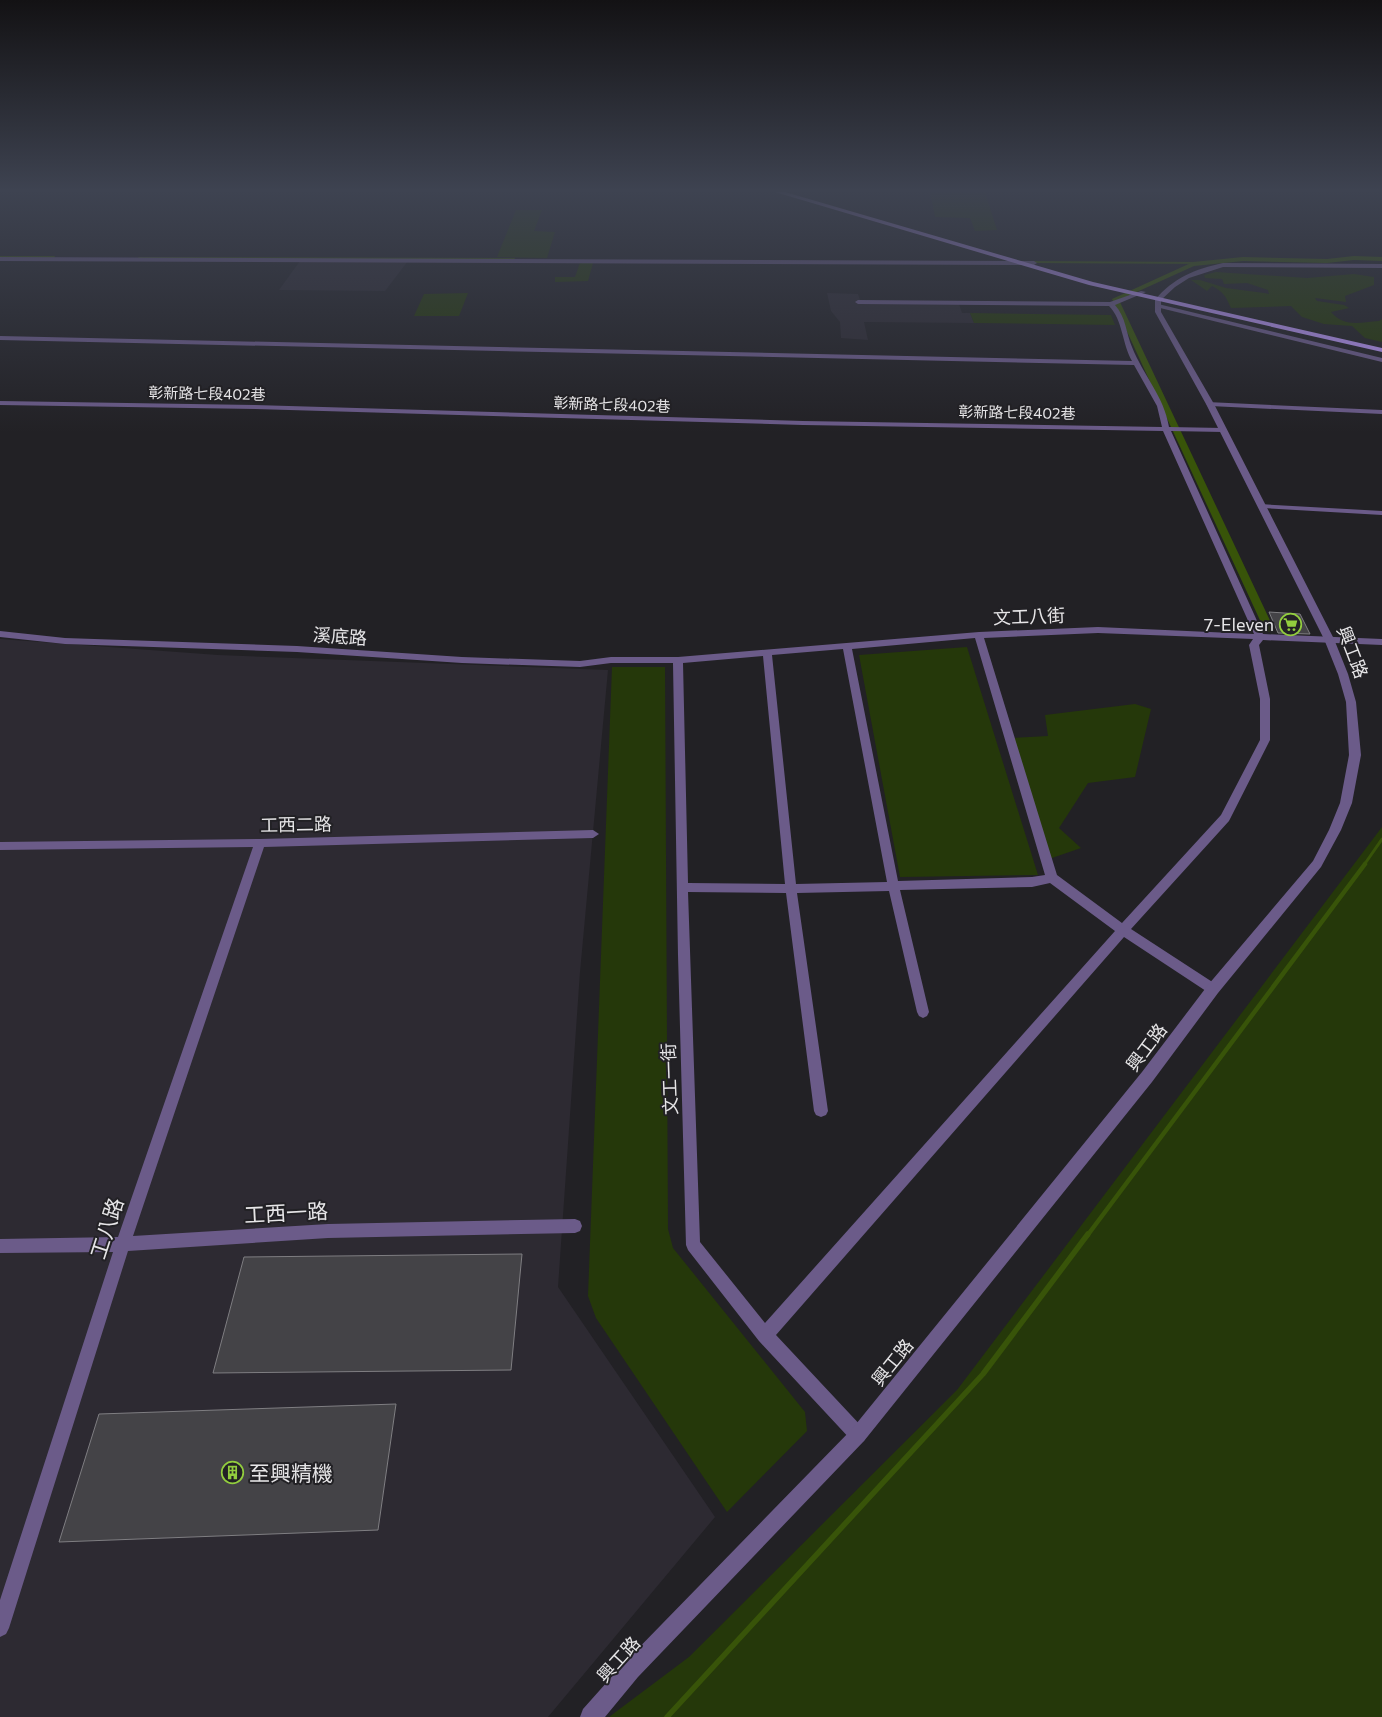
<svg xmlns="http://www.w3.org/2000/svg" width="1382" height="1717" font-family="Commissioner,'Noto Sans TC',sans-serif">
  <style>
    .built { fill: #2d2a32 }
    .green { fill: #25380a }
    .lines { fill: none; stroke-linecap: round; stroke-linejoin: round }
    .stream-far3 { stroke: #385409; stroke-width: 2 }
    .stream-far2 { stroke: #385409; stroke-width: 3 }
    .stream-far1 { stroke: #385409; stroke-width: 4.5 }
    .stream { stroke: #385409; stroke-width: 5.5 }
    .canal { fill: #385409; fill-rule: evenodd }
    .building { fill: #444347; stroke: #7f7e82 }
    .minor { fill: #6b5b89; fill-rule: evenodd }
    .tertiary { fill: #6b5b89; fill-rule: evenodd }
    .primary { fill: #b693f2; fill-rule: evenodd }
    .labels { text-anchor: middle; dominant-baseline: central; stroke-width: 4; stroke-linejoin: round; paint-order: stroke }
    .far-street-label { font-size: 15px; fill: #e6e5e7; stroke: #222125 }
    .street-label { font-size: 18px; fill: #e6e5e7; stroke: #222125 }
    .poi-label { font-size: 18px; fill: #e6e5e7; stroke: #222125; text-anchor: end }
    .near-street-label { font-size: 21px; fill: #e6e5e7; stroke: #222125 }
    .near-poi-label { font-size: 21px; fill: #e6e5e7; stroke: #222125; text-anchor: start }
  </style>
  <rect width="100%" height="100%" fill="#222125"/>
  <g class="built">
    <polygon points="300,261 408,261 385,291 279,290"/>
    <polygon points="827,293 858,294 861,303 959,304 962,313 970,313 974,323 864,322 868,340 841,338 840,322 831,311"/>
    <polygon points="0,639 218,655 608,670 580,972 558,1287 715,1517 548,1717 0,1717"/>
  </g>
  <g class="green">
    <polygon points="930,192 985,192 997,230 975,231 970,218 935,217"/>
    <polygon points="516,210 542,210 534,231 555,232 547,258 497,257"/>
    <polygon points="580,263 593,263 588,281 555,282 555,277 575,277"/>
    <path d="M1216,272L1307,278L1354,274L1374,277V285L1345,296L1346,302L1315,298L1317,301L1344,305L1349,308L1331,312C1345,328 1360,322 1379,321L1382,319V342L1365,338L1352,326L1324,324L1302,317L1291,306L1231,308C1226,297 1224,292 1212,286L1207,291L1191,280H1200L1226,288L1264,293L1269,294L1268,290L1247,283L1224,284L1222,279L1205,278L1204,275Z"/>
    <polygon points="468,293 459,316 414,316 424,294"/>
    <polygon points="970,313 1111,315 1115,325 974,323"/>
    <polygon points="967,647 1038,875 900,877 859,655"/>
    <polygon points="612,667 665,667 668,1229 673,1248 805,1412 807,1431 727,1512 596,1318 588,1296"/>
    <polygon points="1135,704 1151,709 1135,777 1088,783 1059,828 1081,848 1049,859 1013,738 1048,736 1045,715"/>
    <polygon points="1382,827 1382,1717 609,1717 689,1657 957,1390"/>
  </g>
  <g class="lines">
    <g class="stream-far3">
      <polyline points="0,257 54,257"/>
      <polyline points="139,258 514,259"/>
      <polyline points="1031,262 1207,263"/>
    </g>
    <polyline class="stream-far2" points="1364,865 1382,839"/>
    <polyline class="stream-far1" points="1087,1236 1365,864"/>
    <polyline class="stream" points="667,1717 983,1374 1088,1234"/>
    <polygon class="canal" points="1354,256 1382,257 1382,261 1354,260 1327,263 1243,261 1194,266 1119,300 1274,629 1269,632 1264,629 1112,299 1193,262 1243,257 1327,259"/>
  </g>
  <g class="building">
    <polygon points="1269,612 1300,614 1310,634 1278,633"/>
    <polygon points="522,1254 511,1370 213,1373 244,1257"/>
    <polygon points="396,1404 378,1530 59,1542 99,1414"/>
  </g>
  <g class="lines">
    <g class="minor">
      <path d="M1141,291L1146,292L1115,305C1126,317 1126,333 1132,347C1143,375 1164,396 1169,427L1223,428L1227,430L1223,432L1171,431L1263,634L1382,639V645L1263,640L1259,645L1270,699V740L1229,821L1131,929L1217,985L1219,989L1217,993L1213,994L1209,993L1124,937L776,1335L864,1429L866,1435L864,1441L858,1443L852,1441L759,1341L688,1250L686,1245L678,955L673,663H611L580,667L462,663L297,652L65,644L0,637V631L65,638L297,646L462,657L580,661L611,657H678L979,632L1098,627L1254,634L1163,431L803,425L255,409L0,405V401L255,405L803,421L1162,427L1157,406L1134,365L0,340V336L1132,361C1122,344 1123,320 1109,306L858,304L855,302L858,300L1110,302ZM1098,633L1253,639L1249,645L1260,699V740L1221,815L1122,923L1057,875L984,638ZM975,638L1045,875L1032,877L898,881L852,649ZM843,649L887,882L796,884L772,655ZM763,656L785,884L688,883L683,663ZM1050,883L1115,931L765,1323L700,1242L688,892L786,893L814,1111L816,1115L821,1117L826,1115L828,1111L797,893L889,891L917,1012L919,1016L923,1018L927,1016L929,1012L900,890L1032,887Z"/>
      <polygon points="1158,304 1382,358 1382,362 1156,307 1156,305"/>
      <polygon points="1207,402 1382,410 1382,414 1210,406 1206,404"/>
      <polygon points="1259,504 1382,511 1382,515 1262,508 1259,508"/>
      <polygon points="593,830 599,834 593,838 264,847 133,1236 328,1224 575,1219 580,1221 582,1226 580,1231 575,1233 328,1238 128,1251 9,1628 6,1634 0,1637 0,1600 113,1252 0,1253 0,1239 118,1237 253,847 0,850 0,842 260,839"/>
    </g>
    <g class="tertiary">
      <polygon points="0,257 1034,261 1037,263 1034,265 0,261"/>
      <path d="M1223,263L1382,264V268L1223,267L1189,278L1175,287L1161,300V312L1214,404L1334,639L1348,674L1356,702L1361,755L1352,803L1341,830L1321,867L1218,993L1152,1082L864,1441L638,1677L605,1717H580L583,1709L624,1663L852,1429L1142,1072L1208,985L1313,861L1329,830L1340,803L1349,755L1346,702L1338,674L1324,639L1206,404L1155,312V300C1173,278 1195,269 1223,263Z"/>
    </g>
    <polygon class="primary" points="775,192 785,192 1093,282 1382,348 1382,352 1089,285"/>
  </g>
  <linearGradient id="sky" x2="0" y2="1"><stop stop-color="#131214"/><stop offset="0.44" stop-color="#3e4351"/><stop offset="1" stop-color="#3e4351" stop-opacity="0"/></linearGradient>
  <rect width="1382" height="433" fill="url(#sky)"/>
  <defs>
    <symbol id="supermarket-ring" viewBox="-11 -11 22 22"><circle r="9.5" fill="#222125" stroke="#92cd3e" stroke-width="1.5"/><path d="M-6-5.5h2.5l.6 2H6L4.5 2H-2.5L-4.4-4H-6ZM-1.5 3.2a1.3 1.3 0 1 0 .1 0ZM3 3.2a1.3 1.3 0 1 0 .1 0Z" fill="#92cd3e"/></symbol>
    <symbol id="building-ring" viewBox="-11 -11 22 22"><circle r="9.5" fill="#222125" stroke="#92cd3e" stroke-width="1.5"/><path d="M-4-6H4V6H1V3H-1V6H-4ZM-2.5-4.3h1.7v1.8h-1.7ZM.8-4.3h1.7v1.8H.8ZM-2.5-1h1.7V.8h-1.7ZM.8-1h1.7V.8H.8Z" fill="#92cd3e"/></symbol>
  </defs>
  <g fill-rule="evenodd">
    <use href="#supermarket-ring" x="1278" y="612" width="25" height="25"/>
    <use href="#building-ring" x="220" y="1460" width="25" height="25"/>
  </g>
  <g class="labels">
    <g class="far-street-label">
      <text transform="translate(207 393) rotate(1)">彰新路七段402巷</text>
      <text transform="translate(612 404) rotate(2)">彰新路七段402巷</text>
      <text transform="translate(1017 412) rotate(1)">彰新路七段402巷</text>
    </g>
    <g class="street-label">
      <text transform="translate(1029 616) rotate(-2)">文工八街</text>
      <text transform="translate(340 636) rotate(4)">溪底路</text>
      <text transform="translate(1353 652) rotate(69)">興工路</text>
      <text transform="translate(296 824) rotate(-1)">工西二路</text>
      <text transform="translate(1146 1047) rotate(-53)">興工路</text>
      <text transform="translate(669 1079) rotate(-92)">文工一街</text>
      <text transform="translate(892 1362) rotate(-51)">興工路</text>
      <text transform="translate(618 1659) rotate(-48)">興工路</text>
    </g>
    <g class="poi-label">
      <text x="1274" y="624">7-Eleven</text>
    </g>
    <g class="near-street-label">
      <text transform="translate(286 1212) rotate(-3)">工西一路</text>
      <text transform="translate(106 1228) rotate(-72)">工八路</text>
    </g>
    <g class="near-poi-label">
      <text x="249" y="1472">至興精機</text>
    </g>
  </g>
</svg>
